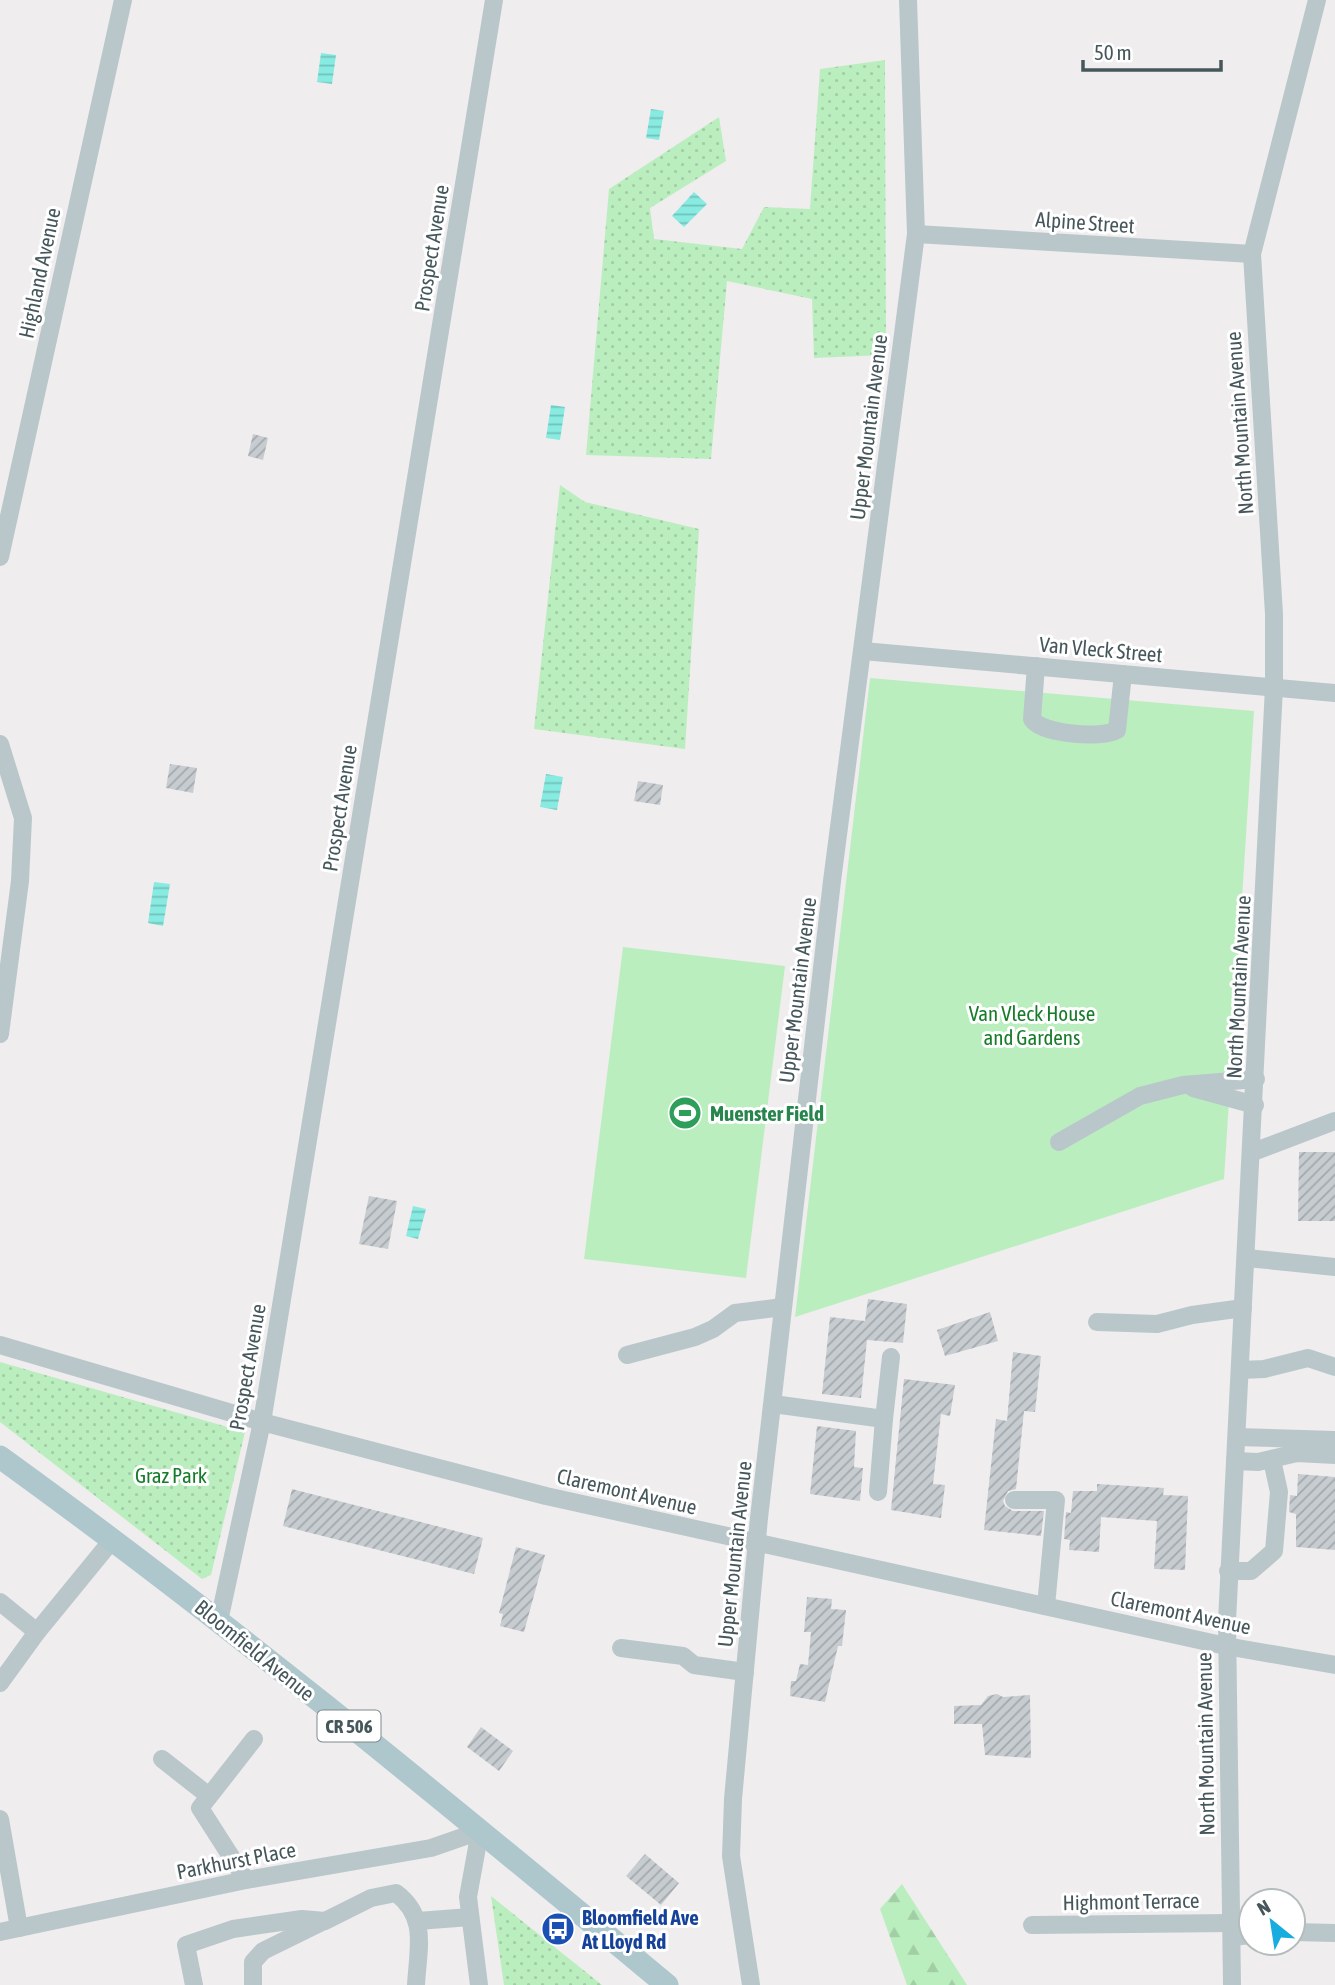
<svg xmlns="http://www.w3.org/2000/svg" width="1335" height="1985" font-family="'Asap Condensed',sans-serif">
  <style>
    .grass { fill: url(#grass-dots) }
    .forest { fill: url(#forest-firs) }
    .garden { fill: #bbeebf }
    .water { fill: url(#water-rules) }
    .building { fill: url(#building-hatch) }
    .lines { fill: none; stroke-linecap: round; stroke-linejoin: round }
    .minor { stroke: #b9c7cb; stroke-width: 18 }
    .major { stroke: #adc7cd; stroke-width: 23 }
    .labels { text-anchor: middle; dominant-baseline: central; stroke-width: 6; stroke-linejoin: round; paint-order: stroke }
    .shield { fill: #fff; stroke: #7e898c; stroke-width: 2 }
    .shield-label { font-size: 19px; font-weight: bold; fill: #46575b }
    .street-label { font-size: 21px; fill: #46575b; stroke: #fff }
    .park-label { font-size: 21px; fill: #177c2a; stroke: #fff }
    .leisure-label { font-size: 21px; font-weight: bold; fill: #27864d; stroke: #fff; text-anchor: start }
    .transit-label { font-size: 21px; font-weight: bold; fill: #164399; stroke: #fff; text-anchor: start }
  </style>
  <defs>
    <pattern id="grass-dots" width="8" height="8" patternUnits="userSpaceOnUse" patternTransform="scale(1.75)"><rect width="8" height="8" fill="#bbeebf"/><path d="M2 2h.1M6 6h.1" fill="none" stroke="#a2cea6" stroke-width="1.8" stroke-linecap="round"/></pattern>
    <pattern id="forest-firs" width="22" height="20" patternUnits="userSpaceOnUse" patternTransform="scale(1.75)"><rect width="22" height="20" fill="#bbeebf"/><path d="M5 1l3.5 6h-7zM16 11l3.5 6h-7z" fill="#a2cea6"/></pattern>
    <pattern id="water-rules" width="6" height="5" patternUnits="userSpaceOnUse" patternTransform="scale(1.75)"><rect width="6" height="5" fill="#88ebe1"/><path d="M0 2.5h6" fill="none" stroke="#71c1b9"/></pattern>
    <pattern id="building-hatch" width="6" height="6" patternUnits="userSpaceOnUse" patternTransform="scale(1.75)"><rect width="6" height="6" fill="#c7ccd0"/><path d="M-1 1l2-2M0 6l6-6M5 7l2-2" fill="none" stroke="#a3a8ac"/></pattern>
  </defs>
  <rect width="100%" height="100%" fill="#f0edee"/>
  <g class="grass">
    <polygon points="885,60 886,355 814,358 812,299 727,281 711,459 586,455 609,189 719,117 726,161 650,208 654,239 742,249 764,207 810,209 820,69"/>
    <polygon points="560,485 585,502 699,529 685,749 534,729"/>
    <polygon points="0,1362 245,1432 211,1575 202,1579 0,1422"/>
    <polygon points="491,1896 602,1985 504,1985"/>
  </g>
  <polygon class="forest" points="902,1884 967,1985 907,1985 880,1909"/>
  <g class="garden">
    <polygon points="870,678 1254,711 1224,1179 795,1317"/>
    <polygon points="623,947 785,966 746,1278 584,1259"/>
  </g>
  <g class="water">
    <polygon points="321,53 336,55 332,84 317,82"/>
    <polygon points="651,109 664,111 659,140 646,138"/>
    <polygon points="694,192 707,204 684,227 672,216"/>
    <polygon points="551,405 565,407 560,440 546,438"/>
    <polygon points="546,774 563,777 557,810 540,807"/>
    <polygon points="154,882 170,884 163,926 148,923"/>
    <polygon points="413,1206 426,1209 418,1239 406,1236"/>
  </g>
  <g class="building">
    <polygon points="253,434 268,438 263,460 248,456"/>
    <polygon points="170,764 197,768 193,793 166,788"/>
    <polygon points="638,781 663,785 660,805 634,801"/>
    <polygon points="1299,1152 1335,1152 1335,1221 1298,1221"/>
    <polygon points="369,1196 397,1201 388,1249 359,1244"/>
    <polygon points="868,1299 907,1304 903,1343 867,1340 861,1398 822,1394 830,1317 865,1321"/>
    <polygon points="990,1312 998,1341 945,1356 937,1330"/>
    <polygon points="1013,1352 1041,1356 1035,1412 1024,1411 1016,1489 1008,1491 1003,1501 1005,1506 1013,1511 1044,1511 1041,1536 984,1530 996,1419 1007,1421"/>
    <polygon points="904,1379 955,1385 950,1416 941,1414 933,1484 945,1485 941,1518 891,1510"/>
    <polygon points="817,1426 856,1431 854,1467 863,1468 860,1501 810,1494"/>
    <polygon points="1298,1474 1335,1477 1335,1550 1296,1547 1296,1514 1289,1512 1290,1495 1297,1496"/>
    <polygon points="1097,1484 1164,1488 1163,1495 1188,1496 1185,1570 1154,1569 1157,1521 1101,1517 1099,1552 1069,1550 1070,1540 1064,1539 1066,1512 1071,1513 1073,1491 1097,1491"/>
    <polygon points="292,1489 483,1538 474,1574 283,1526"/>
    <polygon points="516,1547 545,1555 524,1632 500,1626 503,1614 499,1613"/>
    <polygon points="807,1597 832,1599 831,1609 846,1610 842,1646 838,1646 825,1702 790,1696 791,1681 796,1681 800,1664 808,1665 811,1632 804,1632"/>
    <polygon points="997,1694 1003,1697 1030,1695 1031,1758 985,1755 982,1724 954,1724 954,1706 981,1705 988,1696"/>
    <polygon points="481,1727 513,1751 499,1771 467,1747"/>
    <polygon points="645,1854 679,1883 661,1905 626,1876"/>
  </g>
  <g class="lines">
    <g class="minor">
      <polyline points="916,234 1252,254"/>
      <polyline points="0,557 123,0"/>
      <polyline points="863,651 1335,693"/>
      <path d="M1036,666L1032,719C1041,734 1102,739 1117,730L1123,674"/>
      <polyline points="0,744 23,818 20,881 0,1034"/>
      <polyline points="1193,1088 1255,1105"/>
      <polyline points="1059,1142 1140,1096 1183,1085 1256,1079"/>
      <polyline points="1253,1152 1335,1121"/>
      <polyline points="1247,1258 1335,1267"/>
      <polyline points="1097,1322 1157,1324 1192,1315 1243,1308"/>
      <polyline points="0,1345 262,1422 546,1496 1226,1646 1335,1665"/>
      <polyline points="627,1355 695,1337 713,1329 735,1313 783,1307"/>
      <polyline points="1241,1370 1264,1369 1308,1358 1335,1367"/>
      <polyline points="773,1404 884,1419 891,1357"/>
      <polyline points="1237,1437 1335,1440"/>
      <polyline points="1235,1461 1258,1462 1297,1453 1335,1455"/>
      <polyline points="878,1492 884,1419"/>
      <polyline points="1014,1500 1056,1500 1046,1606"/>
      <polyline points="1228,1571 1251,1571 1274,1551 1279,1492 1272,1460"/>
      <polyline points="0,1602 37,1632"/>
      <polyline points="219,1621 262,1422 494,0"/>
      <polyline points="621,1648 683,1656 694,1665 745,1672"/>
      <polyline points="0,1683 37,1632 113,1539"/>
      <polyline points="162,1759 209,1796"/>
      <polyline points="0,1819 19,1928"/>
      <polyline points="246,1880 200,1808 254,1739"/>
      <polyline points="418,1921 470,1917"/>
      <polyline points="1032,1925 1231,1923"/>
      <polyline points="0,1932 246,1880 431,1848 480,1831 468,1897 479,1985"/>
      <polyline points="1293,1932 1335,1933"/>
      <polyline points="1232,1937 1251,1935"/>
      <path d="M194,1985L186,1945L233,1929L302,1919L325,1921L371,1898L396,1893C428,1917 418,1948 416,1985"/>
      <polyline points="253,1985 253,1962 263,1951 324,1921"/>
      <polyline points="751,1985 731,1856 733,1799 759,1518 832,881 916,234 908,0"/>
      <polyline points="1232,1985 1227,1621 1274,687 1274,614 1252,254 1317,0"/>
    </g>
    <path class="major" d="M0,1457C230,1623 448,1804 667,1985"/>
  </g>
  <defs>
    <symbol id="stadium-disc" viewBox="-11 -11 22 22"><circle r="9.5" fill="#2e9e5b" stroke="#fff"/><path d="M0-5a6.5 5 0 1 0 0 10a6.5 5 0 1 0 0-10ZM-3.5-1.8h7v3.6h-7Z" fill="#fff"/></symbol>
    <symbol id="bus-disc" viewBox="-11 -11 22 22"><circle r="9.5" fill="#1a4fb4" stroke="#fff"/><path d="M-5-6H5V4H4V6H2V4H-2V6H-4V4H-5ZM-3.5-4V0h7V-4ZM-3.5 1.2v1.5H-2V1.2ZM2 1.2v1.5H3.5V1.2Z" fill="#fff"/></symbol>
  </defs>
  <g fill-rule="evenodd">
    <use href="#stadium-disc" x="666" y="1094" width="38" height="38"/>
    <use href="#bus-disc" x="539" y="1910" width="38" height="38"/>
  </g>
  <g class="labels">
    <rect class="shield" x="317.5" y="1710.5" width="63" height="31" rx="5"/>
    <g class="shield-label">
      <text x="349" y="1726">CR 506</text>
    </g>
    <g class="street-label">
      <text transform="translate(1085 222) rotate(4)">Alpine Street</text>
      <text transform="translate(431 248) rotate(-81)">Prospect Avenue</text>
      <text transform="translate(39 273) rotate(-78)">Highland Avenue</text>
      <text transform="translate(1239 423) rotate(-94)">North Mountain Avenue</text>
      <text transform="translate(868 427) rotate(-83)">Upper Mountain Avenue</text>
      <text transform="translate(1101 649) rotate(5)">Van Vleck Street</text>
      <text transform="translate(339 808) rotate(-81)">Prospect Avenue</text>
      <text transform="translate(1238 987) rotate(-87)">North Mountain Avenue</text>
      <text transform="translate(797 990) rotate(-83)">Upper Mountain Avenue</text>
      <text transform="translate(247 1367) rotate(-80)">Prospect Avenue</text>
      <text transform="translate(627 1491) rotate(13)">Claremont Avenue</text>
      <text transform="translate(734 1554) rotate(-84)">Upper Mountain Avenue</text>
      <text transform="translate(1181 1612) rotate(12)">Claremont Avenue</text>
      <text transform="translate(255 1650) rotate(39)">Bloomfield Avenue</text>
      <text transform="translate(1205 1744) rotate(-91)">North Mountain Avenue</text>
      <text transform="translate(236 1860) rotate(-11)">Parkhurst Place</text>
      <text transform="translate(1131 1901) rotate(-1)">Highmont Terrace</text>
    </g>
    <g class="park-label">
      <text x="1032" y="1013">Van Vleck House<tspan x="1032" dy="24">and Gardens</tspan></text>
      <text x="171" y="1475">Graz Park</text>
    </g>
    <g class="leisure-label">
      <text x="710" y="1113">Muenster Field</text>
    </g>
    <g class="transit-label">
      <text x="582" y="1917">Bloomfield Ave<tspan x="582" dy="24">At Lloyd Rd</tspan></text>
    </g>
  </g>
  <g transform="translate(1272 1922) rotate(330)"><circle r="33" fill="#ffffff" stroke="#b5bcbd" stroke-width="2"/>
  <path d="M0-5L12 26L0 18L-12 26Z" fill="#19acdf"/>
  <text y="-10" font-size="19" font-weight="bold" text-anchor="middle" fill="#46575b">N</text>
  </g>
  <path d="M1083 60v10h138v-10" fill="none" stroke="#46575b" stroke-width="3.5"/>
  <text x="1094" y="60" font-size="21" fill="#46575b" stroke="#ffffff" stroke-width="5" paint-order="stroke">50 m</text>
</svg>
